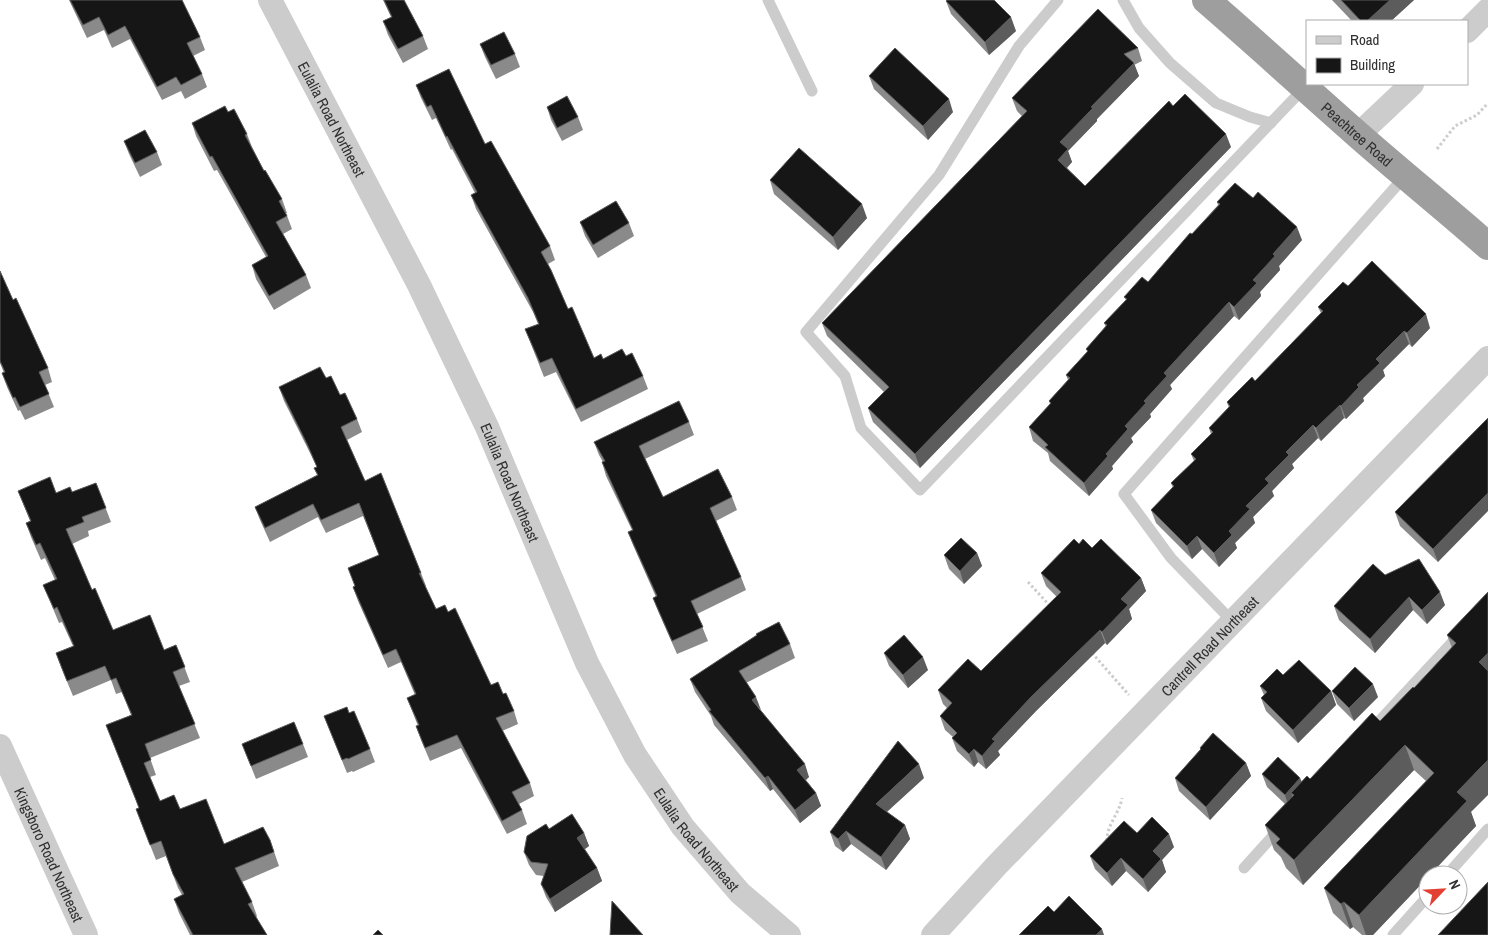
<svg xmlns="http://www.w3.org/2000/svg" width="1488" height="935" font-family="'Archivo Narrow',sans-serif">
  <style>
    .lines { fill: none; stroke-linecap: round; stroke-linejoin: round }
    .path { stroke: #ccc; stroke-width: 3; stroke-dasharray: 2.5 2.5; stroke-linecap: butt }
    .service { stroke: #ccc; stroke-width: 11 }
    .minor { stroke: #ccc; stroke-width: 24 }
    .trunk { stroke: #9e9e9e; stroke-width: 28 }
    .wall { fill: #8a8a8a }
    .shaded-wall { fill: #5c5c5c }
    .building { fill: #161616; stroke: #5c5c5c }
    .labels { text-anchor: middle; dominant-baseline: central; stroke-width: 5; stroke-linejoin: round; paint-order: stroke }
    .street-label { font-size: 15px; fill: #2f2f2f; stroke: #fff }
  </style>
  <rect width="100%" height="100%" fill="#fff"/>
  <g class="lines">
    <g class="path">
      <polyline points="1437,149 1455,126 1477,115 1488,103"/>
      <polyline points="1028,582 1051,607"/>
      <polyline points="1092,653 1129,695"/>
      <path d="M1107,841C1107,823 1119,815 1122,798"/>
    </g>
    <g class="service">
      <polyline points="768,0 812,91"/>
      <polyline points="1058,0 1019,46 939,175 806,332 845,376 861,428 920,490 1305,87"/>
      <polyline points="1123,0 1139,28 1170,63 1216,103 1250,117 1271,123"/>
      <polyline points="1233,622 1171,558 1124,494 1406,175"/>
      <polyline points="1371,730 1460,634"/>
      <polyline points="1244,868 1280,828"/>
      <polyline points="1447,875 1488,829"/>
      <polyline points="1393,935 1428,896"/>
    </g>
    <g class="minor">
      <path id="s1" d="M270,0L419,285L487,427L587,663L635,755L683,827L740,893L789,935"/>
      <polyline points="1467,31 1488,10"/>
      <polyline points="1358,135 1412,84"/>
      <path id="s2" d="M0,746L86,935"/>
      <path id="s3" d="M933,935L997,865L1488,358"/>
    </g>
    <path class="trunk" id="s4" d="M1206,0C1257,44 1307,90 1357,134C1400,172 1445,208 1488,246"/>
  </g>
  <g class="wall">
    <polygon points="69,0 182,0 200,37 205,50 193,56 202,74 207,87 185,99 181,91 162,100 130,39 112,48 104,30 87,38"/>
    <polygon points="383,0 404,0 423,36 428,49 403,63 388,35 383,21 391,17"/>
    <polygon points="1332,0 1414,0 1391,21 1352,21"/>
    <polygon points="946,1 1016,31 989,55 951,14"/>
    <polygon points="480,44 515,54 520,67 496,79 485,57"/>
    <polygon points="1138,48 1142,61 1134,65 1139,76 1097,119 1097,121 1068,151 1072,162 1067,168 1085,186 1173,106 1231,147 920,468 873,422 868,408 884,392 827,336 822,323 1022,116 1017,111 1012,98"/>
    <polygon points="869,76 953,112 928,140 874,89"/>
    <polygon points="416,85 485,144 550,246 555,260 548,264 568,309 594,358 603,359 626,356 643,376 648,389 581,422 556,372 544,377 525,329 538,324 533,312 476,209 471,195 475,193 452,149 451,150 436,118 432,120 421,98"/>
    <polygon points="547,107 578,117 583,130 562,141 551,120"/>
    <polygon points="192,123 247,134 252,147 264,171 282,199 287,213 286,213 292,229 283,234 306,275 311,288 274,310 256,279 252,265 266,257 217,170 214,171 196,136"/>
    <polygon points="124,141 157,152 162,165 140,177 129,154"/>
    <polygon points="770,180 867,218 838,250 774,194"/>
    <polygon points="1253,198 1302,240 1279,266 1280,270 1260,292 1261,296 1239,320 1234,316 1170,385 1172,389 1150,414 1151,417 1131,438 1133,442 1112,466 1113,469 1089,496 1050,461 1048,453 1033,441 1029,427 1050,404 1049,401 1068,380 1066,375 1087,352 1086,349 1106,327 1104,323 1126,300 1124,297 1148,282 1218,205 1217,202"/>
    <polygon points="580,222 629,223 634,236 598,258 585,236"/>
    <polygon points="0,271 13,300 48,368 52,382 45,385 54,407 25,420 20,410 18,411 7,387 2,373 4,373 0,363"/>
    <polygon points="1348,286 1430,328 1412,347 1409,344 1383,370 1385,376 1363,398 1364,401 1346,419 1344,418 1321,441 1318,438 1292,464 1294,468 1272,491 1274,496 1253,517 1255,523 1235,543 1237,548 1219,567 1202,549 1192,559 1156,523 1151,510 1173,488 1171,483 1194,461 1191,454 1211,434 1209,428 1229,408 1227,402 1255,381 1321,313 1318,307"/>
    <polygon points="326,378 340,395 357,419 362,432 347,440 365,481 421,573 426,586 425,586 436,609 448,612 491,685 503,694 514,711 518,724 502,731 530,783 534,796 519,804 522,810 527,824 507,834 461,748 430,761 421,740 416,726 418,726 407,698 415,695 401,662 388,668 358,601 353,587 355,586 379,555 363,516 326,533 318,517 270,542 260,520 255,507 317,475 314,468 317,467 284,401 279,387"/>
    <polygon points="1488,418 1438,562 1400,526 1395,512"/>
    <polygon points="689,422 694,435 645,459 663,497 732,497 737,510 716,521 741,577 746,590 697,614 708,641 677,654 658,611 653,598 656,597 633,545 628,532 632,530 606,476 602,462 603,462 599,455 594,442"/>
    <polygon points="96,483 111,522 88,531 89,536 72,544 92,590 113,630 164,650 176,645 190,682 179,686 200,738 150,758 156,775 150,777 160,801 180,809 224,844 270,840 279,866 242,882 252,902 257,916 256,917 267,935 190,935 179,913 174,899 182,895 178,888 166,856 156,860 136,809 139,808 106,725 131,715 122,692 116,694 111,680 73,696 61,667 56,653 73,646 62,622 59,623 49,599 43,585 55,580 45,558 41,560 31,537 26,523 30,521 18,491 56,493 72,492"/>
    <polygon points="1079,544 1092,548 1141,578 1146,591 1129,609 1132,619 1107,645 1105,643 1036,711 998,751 1000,755 986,769 978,762 974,767 957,751 952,738 953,737 945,730 940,716 947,708 943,704 938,690 981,671 1057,597 1046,586 1041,573"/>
    <polygon points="977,553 982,566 964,584 949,569 944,555"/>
    <polygon points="1385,575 1445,605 1427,624 1413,610 1375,653 1339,620 1334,606"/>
    <polygon points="1488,592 1471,812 1476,826 1428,875 1428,877 1373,935 1362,935 1353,927 1350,929 1333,913 1324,888 1426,781 1414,770 1303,885 1286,868 1281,857 1274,850 1265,825 1285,804 1267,787 1262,774 1300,778 1302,782 1310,779 1380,721 1414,688 1452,648 1447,635"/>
    <polygon points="790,644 795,658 746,683 760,711 809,777 806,780 816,793 821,806 800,823 773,789 770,791 714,725 711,716 695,692 690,679"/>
    <polygon points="884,653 928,670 908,688 889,666"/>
    <polygon points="1283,675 1331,691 1336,705 1298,743 1266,711 1261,698 1264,695 1260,686"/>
    <polygon points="1332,691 1378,697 1354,721 1337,704"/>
    <polygon points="349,713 370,749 375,762 353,772 352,771 347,773 324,716"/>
    <polygon points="242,744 303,744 308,757 256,779"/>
    <polygon points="1200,748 1246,763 1251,776 1210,820 1179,791 1175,778 1200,750"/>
    <polygon points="924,778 887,812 905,825 910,839 886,870 851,844 843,852 835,846 830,832"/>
    <polygon points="549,829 584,833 589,846 585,849 597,868 602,881 555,912 546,897 541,884 544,876 536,875 529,865 524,852"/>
    <polygon points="1137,833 1174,847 1162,860 1166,872 1148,892 1126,871 1112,886 1095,869 1090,856"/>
  </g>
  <g class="shaded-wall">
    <polygon points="1390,0 1414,0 1391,21 1367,21"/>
    <polygon points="1011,17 1016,31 989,55 985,42"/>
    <polygon points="1134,63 1139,76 1097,119 1097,121 1068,151 1072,162 1062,173 1058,160 1060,142 1091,107"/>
    <polygon points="949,99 953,112 928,140 923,126"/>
    <polygon points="1226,134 1231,147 920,468 915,454"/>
    <polygon points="862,204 867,218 838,250 833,237"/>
    <polygon points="1297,227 1302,240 1279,266 1280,270 1260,292 1261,296 1239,320 1234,307 1273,254"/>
    <polygon points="1229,302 1234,316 1170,385 1172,389 1150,414 1151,417 1131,438 1133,442 1112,466 1113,469 1089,496 1084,483 1164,373"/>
    <polygon points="1426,314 1430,328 1412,347 1407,333"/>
    <polygon points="1404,331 1409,344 1383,370 1385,376 1363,398 1364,401 1346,419 1341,406 1376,359"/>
    <polygon points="1340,405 1344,418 1321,441 1316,428"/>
    <polygon points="1313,425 1318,438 1292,464 1294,468 1272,491 1274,496 1253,517 1255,523 1235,543 1237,548 1219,567 1214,553 1229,531 1265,479 1286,452"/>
    <polygon points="1488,493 1488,511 1438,562 1433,549"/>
    <polygon points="1197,536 1202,549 1192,559 1187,546"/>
    <polygon points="977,553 982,566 964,584 960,571"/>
    <polygon points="1141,578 1146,591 1129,609 1132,619 1107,645 1102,632 1121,599"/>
    <polygon points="1440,592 1445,605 1427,624 1422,610"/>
    <polygon points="1409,597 1413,610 1375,653 1370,639"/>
    <polygon points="1100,630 1105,643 1036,711 998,751 1000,755 986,769 982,756 992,739 1031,697"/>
    <polygon points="1488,653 1488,687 1479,662"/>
    <polygon points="923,657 928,670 908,688 903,675"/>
    <polygon points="1373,684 1378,697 1354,721 1349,708"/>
    <polygon points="1331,691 1336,705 1298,743 1293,730"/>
    <polygon points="756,697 761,710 752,700"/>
    <polygon points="1405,745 1414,770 1303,885 1294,860"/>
    <polygon points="974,749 978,762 974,767 969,754"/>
    <polygon points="1488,760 1488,795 1471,812 1476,826 1430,875 1428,875 1428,877 1373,935 1366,935 1359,915 1457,792"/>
    <polygon points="1246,763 1251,776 1210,820 1206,807"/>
    <polygon points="805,764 809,777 802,783 797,770"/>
    <polygon points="919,764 924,778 881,817 876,804"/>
    <polygon points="768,776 773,789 770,791 765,778"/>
    <polygon points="1300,778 1305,791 1294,795 1291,793 1295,802 1289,808 1285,795"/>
    <polygon points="816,793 821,806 800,823 795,810"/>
    <polygon points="905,825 910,839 886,870 881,857"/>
    <polygon points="846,831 851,844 843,852 838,839"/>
    <polygon points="584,833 589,846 582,851 577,838"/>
    <polygon points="1169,834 1174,847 1162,860 1166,872 1148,892 1143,879 1153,851"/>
    <polygon points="1121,858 1126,871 1112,886 1107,873"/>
    <polygon points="597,868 602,881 555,912 550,899"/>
    <polygon points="1344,902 1353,927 1350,929 1341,904"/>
    <polygon points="1102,929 1104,935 1096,935"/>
  </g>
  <g class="building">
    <polygon points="70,0 182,0 200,37 187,43 202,74 181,85 176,77 157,87 125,26 108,35 99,17 83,25"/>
    <polygon points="384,0 404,0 423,36 398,49 383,21 392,17"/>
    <polygon points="947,0 994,0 1011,17 985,42 946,1"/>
    <polygon points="1341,0 1390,0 1367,21 1361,21"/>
    <polygon points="1098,9 1138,48 1124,54 1134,63 1091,107 1093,108 1060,142 1068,149 1058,160 1085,186 1169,101 1173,106 1185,94 1226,134 915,454 868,408 889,387 822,323 1027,111 1012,98"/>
    <polygon points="504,32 515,54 491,65 480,44"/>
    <polygon points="895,48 949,99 923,126 869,76"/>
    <polygon points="449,69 485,144 491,141 550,246 541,252 551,270 568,309 572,307 594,358 601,354 603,359 622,349 626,356 632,353 643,376 576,409 552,358 540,363 525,329 539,324 528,298 471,195 477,192 447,136 446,137 431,105 427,107 416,85"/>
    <polygon points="567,96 578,117 557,128 547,107"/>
    <polygon points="225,106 228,112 234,109 247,134 245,135 264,171 265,170 282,199 279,201 287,216 276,222 306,275 269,296 252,265 268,256 212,156 210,157 192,123"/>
    <polygon points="145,130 157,152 135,163 124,141"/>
    <polygon points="799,148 862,204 833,237 770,180"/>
    <polygon points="1235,183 1253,198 1258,192 1297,227 1273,254 1275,256 1253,280 1257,283 1234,307 1229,302 1164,373 1167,376 1144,401 1146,403 1125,426 1128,429 1106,454 1108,456 1084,483 1045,447 1048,445 1029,427 1051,403 1049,401 1070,378 1066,375 1088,351 1086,349 1107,325 1104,323 1127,299 1124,297 1142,277 1148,282 1190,233 1192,234 1220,204 1217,202"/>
    <polygon points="616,201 629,223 593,245 580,222"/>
    <polygon points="1372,261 1426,314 1407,333 1404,331 1376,359 1380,363 1357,385 1359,387 1341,406 1340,405 1316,428 1313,425 1286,452 1289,455 1265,479 1269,483 1246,506 1250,509 1229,531 1232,535 1214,553 1197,536 1187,546 1151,510 1174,486 1171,483 1196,459 1191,454 1213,432 1209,428 1230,406 1227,402 1252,377 1255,381 1323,311 1318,307 1343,282 1348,286"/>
    <polygon points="0,271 13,300 16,298 48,368 39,372 49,394 20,407 15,397 13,398 2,373 5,372 0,361"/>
    <polygon points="320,367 326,378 331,376 340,395 345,393 357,419 341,427 365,481 381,473 421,573 419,573 436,609 445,605 448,612 455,608 491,685 498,682 503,694 506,693 514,711 496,718 530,783 512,792 522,810 502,821 457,735 425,748 416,726 419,725 407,698 416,694 396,649 383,655 353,587 355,586 348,568 379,555 359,503 321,520 313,504 265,528 255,507 318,475 314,468 317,467 308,446 279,387"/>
    <polygon points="679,401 689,422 639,446 663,497 718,469 732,497 710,508 741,577 691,601 703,627 672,641 653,598 657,596 628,532 633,530 602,462 605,461 594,442"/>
    <polygon points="1488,418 1488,493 1433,549 1395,512"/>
    <polygon points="50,477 56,493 70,487 72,492 96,483 106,508 82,517 84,522 66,529 92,590 95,588 113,630 150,615 164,650 176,645 185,667 173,672 195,724 145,744 151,760 144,763 160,801 174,795 180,809 206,799 224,844 263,827 270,840 274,852 235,868 252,902 248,904 267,935 193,935 174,899 184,894 173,874 161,841 150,845 136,809 139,808 136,800 106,725 132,715 116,678 111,680 105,666 67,681 56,653 74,646 57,607 54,609 43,585 57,579 40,543 36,545 26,523 31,521 18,491"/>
    <polygon points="961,538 977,553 960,571 944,555"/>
    <polygon points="1074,539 1079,544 1083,539 1092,548 1101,539 1141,578 1121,599 1128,605 1102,632 1100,630 1031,697 992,739 995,741 982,756 974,749 969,754 952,738 957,733 940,716 952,703 938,690 968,659 981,671 1061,592 1041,573"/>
    <polygon points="1419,559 1440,592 1422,610 1409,597 1370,639 1334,606 1373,564 1385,575"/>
    <polygon points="1488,592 1488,653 1479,662 1488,671 1488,760 1457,792 1467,801 1359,915 1344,902 1341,904 1324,888 1434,773 1405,745 1294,860 1276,843 1280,839 1265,825 1294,795 1291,793 1307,776 1310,779 1372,713 1380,721 1413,687 1414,688 1456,643 1447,635"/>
    <polygon points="779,622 790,644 739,671 756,697 752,700 805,764 797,770 816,793 795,810 768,776 765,778 709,711 711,710 690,679 757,635 756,634"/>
    <polygon points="904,635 923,657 903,675 884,653"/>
    <polygon points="1299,660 1331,691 1293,730 1261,698 1267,692 1260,686 1277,669 1283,675"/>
    <polygon points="1355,667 1373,684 1349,708 1332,691"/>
    <polygon points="347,707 349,713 354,711 370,749 348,759 347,758 342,760 324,716"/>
    <polygon points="294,722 303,744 251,766 242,744"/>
    <polygon points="1213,733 1246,763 1206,807 1175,778 1201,749 1200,748"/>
    <polygon points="898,741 919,764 876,804 905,825 881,857 846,831 838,839 830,832"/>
    <polygon points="1278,757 1300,778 1285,795 1262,774"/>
    <polygon points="572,814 584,833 577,838 597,868 550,899 541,884 548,864 531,862 524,852 527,836 546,824 549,829"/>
    <polygon points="1152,817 1169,834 1153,851 1161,859 1143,879 1121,858 1107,873 1090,856 1124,821 1137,833"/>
    <polygon points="1488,882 1488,935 1438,935"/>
    <polygon points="1069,896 1102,929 1096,935 1019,935 1048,906 1054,912"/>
    <polygon points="612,901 643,935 610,935"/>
    <polygon points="378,930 383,935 373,935"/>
  </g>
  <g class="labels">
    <g class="street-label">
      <text stroke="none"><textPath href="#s1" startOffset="134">Eulalia Road Northeast</textPath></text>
      <text stroke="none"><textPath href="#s4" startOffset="202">Peachtree Road</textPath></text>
      <text stroke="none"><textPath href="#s1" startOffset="539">Eulalia Road Northeast</textPath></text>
      <text stroke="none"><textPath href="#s3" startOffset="400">Cantrell Road Northeast</textPath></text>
      <text stroke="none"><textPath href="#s1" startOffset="944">Eulalia Road Northeast</textPath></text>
      <text stroke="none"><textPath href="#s2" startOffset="119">Kingsboro Road Northeast</textPath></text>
    </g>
  </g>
  <rect x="1306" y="20" width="162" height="65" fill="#ffffff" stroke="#acacac"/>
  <rect x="1316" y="36" width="25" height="8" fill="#cccccc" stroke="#acacac"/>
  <text x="1350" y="45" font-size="15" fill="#2f2f2f">Road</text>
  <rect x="1316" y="58" width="25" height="15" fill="#161616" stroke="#acacac"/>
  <text x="1350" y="70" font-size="15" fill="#2f2f2f">Building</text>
  <g transform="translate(1443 890) rotate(65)"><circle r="24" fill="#ffffff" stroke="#acacac"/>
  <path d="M0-4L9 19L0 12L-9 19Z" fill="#e43f33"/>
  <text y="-8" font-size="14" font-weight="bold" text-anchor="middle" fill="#2f2f2f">N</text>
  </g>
</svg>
